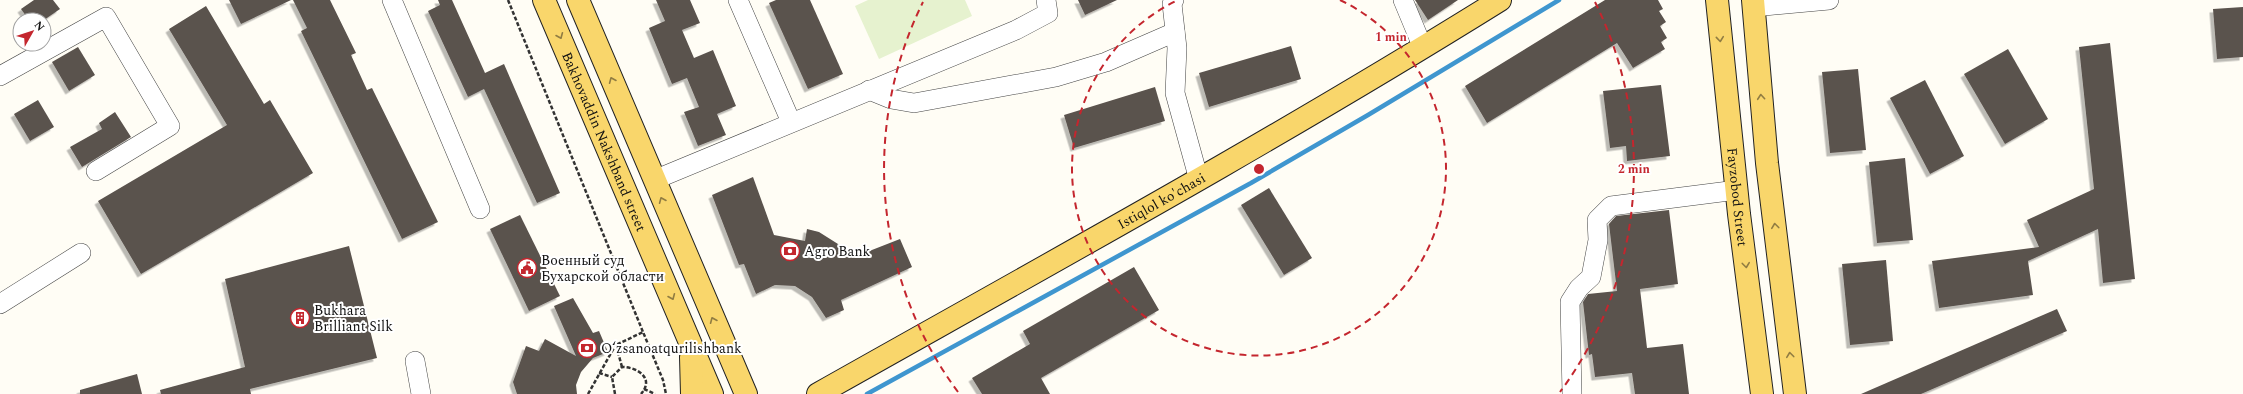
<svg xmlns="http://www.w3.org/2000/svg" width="2243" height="394" font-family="Spectral,serif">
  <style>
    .pitch { fill: #e6f2cf }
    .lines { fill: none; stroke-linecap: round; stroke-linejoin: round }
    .stream { stroke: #3f96cf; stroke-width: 4.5 }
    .building { fill: #5a524d; filter: url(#shadow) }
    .minor-casing { stroke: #444; stroke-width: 20 }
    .major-casing { stroke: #222; stroke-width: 24 }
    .path { stroke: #333; stroke-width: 2.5; stroke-dasharray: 4 2; stroke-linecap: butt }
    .minor { stroke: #fff; stroke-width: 19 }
    .major { stroke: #f9d66b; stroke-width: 22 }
    .oneway { stroke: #917d42 }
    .ring { fill: none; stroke: #c4262e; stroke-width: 2; stroke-dasharray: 7 5 }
    .labels { text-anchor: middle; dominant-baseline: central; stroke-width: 4; stroke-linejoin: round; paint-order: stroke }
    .street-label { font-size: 14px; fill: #111; stroke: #fff }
    .poi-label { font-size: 14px; fill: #111; stroke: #fff; text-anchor: start }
    .centre { fill: #c4262e; stroke: #fff; stroke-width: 2 }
    .ring-label { font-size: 12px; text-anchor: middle; font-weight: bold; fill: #c4262e; stroke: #fff; stroke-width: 4; stroke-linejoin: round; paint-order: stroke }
  </style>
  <defs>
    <filter id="shadow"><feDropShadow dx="-3.5" dy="3.5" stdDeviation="0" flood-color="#0004"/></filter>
  </defs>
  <rect width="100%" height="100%" fill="#fffdf5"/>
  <polygon class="pitch" points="868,0 965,0 972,16 879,59 855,6"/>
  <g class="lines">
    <polyline class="stream" points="867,394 1251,183 1368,115 1559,0"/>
  </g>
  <g class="building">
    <polygon points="34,0 53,0 60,9 44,20 29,20 21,9"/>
    <polygon points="229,0 291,0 241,24"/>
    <polygon points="293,0 330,0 356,53 351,55 367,90 372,88 438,222 402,239 301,31 307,28"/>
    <polygon points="438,0 452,0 485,73 504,64 560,193 537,203 484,89 468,97 428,11 440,5"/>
    <polygon points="656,0 690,0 700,23 682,30 694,58 713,50 736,106 717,114 726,135 698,146 684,112 699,107 687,78 672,84 649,28 665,21"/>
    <polygon points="776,0 810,0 843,74 808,89 769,3"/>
    <polygon points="1078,0 1117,0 1085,15"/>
    <polygon points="1415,0 1458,0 1428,20"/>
    <polygon points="1605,0 1658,0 1663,9 1659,11 1666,22 1660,26 1667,38 1661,42 1665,49 1633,68 1617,43 1487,123 1465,86"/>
    <polygon points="206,6 264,104 270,100 313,173 141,274 98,201 227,125 169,29"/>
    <polygon points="2243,7 2243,57 2217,59 2213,9"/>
    <polygon points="2110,43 2135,279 2103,283 2098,229 2028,261 2033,295 1939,308 1932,261 2039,247 2027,220 2094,189 2079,47"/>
    <polygon points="1291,46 1301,79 1209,107 1199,73"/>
    <polygon points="78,47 95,75 69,91 52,62"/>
    <polygon points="2008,49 2048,119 2005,144 1964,74"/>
    <polygon points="1858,69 1866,150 1830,153 1822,72"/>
    <polygon points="1925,80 1964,156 1930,174 1890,98"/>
    <polygon points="1661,85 1670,156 1627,161 1626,146 1610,148 1603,91"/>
    <polygon points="1155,87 1165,121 1074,148 1064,115"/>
    <polygon points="38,100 54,127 30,141 14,114"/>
    <polygon points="115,112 131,137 82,167 70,147 102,129 99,123"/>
    <polygon points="1905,158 1913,240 1877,243 1869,162"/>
    <polygon points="753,177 774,235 805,241 807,229 819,232 838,244 854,257 900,239 912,267 841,300 844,310 826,318 812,297 795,286 775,285 756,294 744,264 739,265 712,195"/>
    <polygon points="1269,188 1312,258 1284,275 1241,205"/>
    <polygon points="1669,210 1678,284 1640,289 1647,348 1683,344 1689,394 1635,394 1632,373 1595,377 1592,354 1589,355 1583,302 1588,294 1617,291 1609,224 1616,216"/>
    <polygon points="520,215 560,296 529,311 490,229"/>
    <polygon points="349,246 377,358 250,389 251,394 161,394 160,390 245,367 225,279"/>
    <polygon points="1886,260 1893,341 1850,345 1842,264"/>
    <polygon points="1134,267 1159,310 1041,378 1050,394 982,394 972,378 1030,344 1023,331"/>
    <polygon points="573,298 593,333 599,331 608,352 593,358 581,372 576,385 577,394 517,394 513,382 526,346 539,351 545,339 576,356 554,306"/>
    <polygon points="2057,309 2067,331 1921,394 1861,394"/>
    <polygon points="137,374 142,394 80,394 80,390"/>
  </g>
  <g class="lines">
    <defs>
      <g id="minor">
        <polyline points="392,0 480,209"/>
        <polyline points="738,0 791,122"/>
        <polyline points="1174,0 1172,4 1177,48 1175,93 1199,180"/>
        <polyline points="1403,0 1423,48"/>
        <polyline points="1754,7 1829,0"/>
        <polyline points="0,76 106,17 170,126 96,171"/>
        <polyline points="869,90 891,99 914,103 1056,77 1106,62 1175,32"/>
        <polyline points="654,180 1016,30 1048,13 1046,0"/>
        <polyline points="0,304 81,253"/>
        <polyline points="415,361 421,394"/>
        <polyline points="1572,394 1570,302 1579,288 1591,277 1598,240 1597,220 1611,206 1737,190"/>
      </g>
      <g id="major">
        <path id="s1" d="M544,0L712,394"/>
        <polyline points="578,0 746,394"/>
        <path id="s2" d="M1717,0L1739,214L1762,394"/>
        <polyline points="1753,0 1767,163 1795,394"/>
        <polyline points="691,357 692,394"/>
        <path id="s3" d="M818,394C1047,265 1277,139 1500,0"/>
      </g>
    </defs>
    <use href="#minor" class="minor-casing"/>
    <use href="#major" class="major-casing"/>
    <g class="path">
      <polyline points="508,0 643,332"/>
      <polyline points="622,367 616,345 643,332 663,380 666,394"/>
      <polyline points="599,373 612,377"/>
      <polyline points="644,389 655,394"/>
      <polyline points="588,394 615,346"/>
      <path d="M615,394L612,377L622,367C637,367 655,378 641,394"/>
    </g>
    <use href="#minor" class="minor"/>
    <use href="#major" class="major"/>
  </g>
  <defs><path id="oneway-chevron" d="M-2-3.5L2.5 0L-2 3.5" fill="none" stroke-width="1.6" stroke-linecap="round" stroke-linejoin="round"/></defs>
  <g class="oneway">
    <use href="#oneway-chevron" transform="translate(560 36) rotate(67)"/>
    <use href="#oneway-chevron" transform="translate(1720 39) rotate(84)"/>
    <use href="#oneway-chevron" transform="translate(612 80) rotate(-113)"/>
    <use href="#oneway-chevron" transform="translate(1761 97) rotate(-95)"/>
    <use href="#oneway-chevron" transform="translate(662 200) rotate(-113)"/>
    <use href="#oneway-chevron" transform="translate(1775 226) rotate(-97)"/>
    <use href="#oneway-chevron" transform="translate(1746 265) rotate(83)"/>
    <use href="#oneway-chevron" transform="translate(672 297) rotate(67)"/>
    <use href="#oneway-chevron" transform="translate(713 320) rotate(-113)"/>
    <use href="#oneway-chevron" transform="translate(1790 355) rotate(-97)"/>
  </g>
  <g class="ring">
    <path d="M1340 0A187 187 0 1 1 1178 0"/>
    <path d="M958 392A375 375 0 0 1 923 2M1595 2A375 375 0 0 1 1560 392"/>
  </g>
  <defs>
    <symbol id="bank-ring" viewBox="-11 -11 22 22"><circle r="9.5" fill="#fff" stroke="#c4262e" stroke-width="1.5"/><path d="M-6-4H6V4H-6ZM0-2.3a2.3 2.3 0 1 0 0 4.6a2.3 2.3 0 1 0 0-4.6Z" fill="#c4262e"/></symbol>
    <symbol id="civic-ring" viewBox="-11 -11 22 22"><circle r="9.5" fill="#fff" stroke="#c4262e" stroke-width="1.5"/><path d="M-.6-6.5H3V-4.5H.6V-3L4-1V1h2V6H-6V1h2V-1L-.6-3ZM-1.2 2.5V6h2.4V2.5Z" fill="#c4262e"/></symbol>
    <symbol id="building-ring" viewBox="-11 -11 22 22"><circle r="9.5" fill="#fff" stroke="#c4262e" stroke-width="1.5"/><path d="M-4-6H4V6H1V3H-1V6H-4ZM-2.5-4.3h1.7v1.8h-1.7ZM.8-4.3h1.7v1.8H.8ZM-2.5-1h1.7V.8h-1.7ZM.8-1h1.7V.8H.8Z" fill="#c4262e"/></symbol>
  </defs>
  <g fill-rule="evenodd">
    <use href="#bank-ring" x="779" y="240" width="22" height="22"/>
    <use href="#civic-ring" x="516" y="257" width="22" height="22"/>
    <use href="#building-ring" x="289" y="307" width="22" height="22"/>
    <use href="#bank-ring" x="576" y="337" width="22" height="22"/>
  </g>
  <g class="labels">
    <g class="street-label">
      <text stroke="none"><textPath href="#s1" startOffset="154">Bakhovaddin Nakshband street</textPath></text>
      <text stroke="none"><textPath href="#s2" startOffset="198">Fayzobod Street</textPath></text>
      <text stroke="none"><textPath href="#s3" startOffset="394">Istiqlol ko'chasi</textPath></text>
    </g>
    <g class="poi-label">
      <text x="804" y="251">Agro Bank</text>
      <text x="541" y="260">Военный суд<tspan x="541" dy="16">Бухарской области</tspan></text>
      <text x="314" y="310">Bukhara<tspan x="314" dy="16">Brilliant Silk</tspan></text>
      <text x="601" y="348">Oʻzsanoatqurilishbank</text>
    </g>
  </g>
  <circle cx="1259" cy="169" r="6" class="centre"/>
  <g class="ring-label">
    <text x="1391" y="41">1 min</text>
    <text x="1634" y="173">2 min</text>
  </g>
  <g transform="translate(32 32) rotate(51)"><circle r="19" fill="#ffffff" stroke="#a0a0a0"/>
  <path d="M0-3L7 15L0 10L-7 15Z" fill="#c4262e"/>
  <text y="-6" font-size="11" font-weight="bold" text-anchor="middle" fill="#111111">N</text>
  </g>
</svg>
